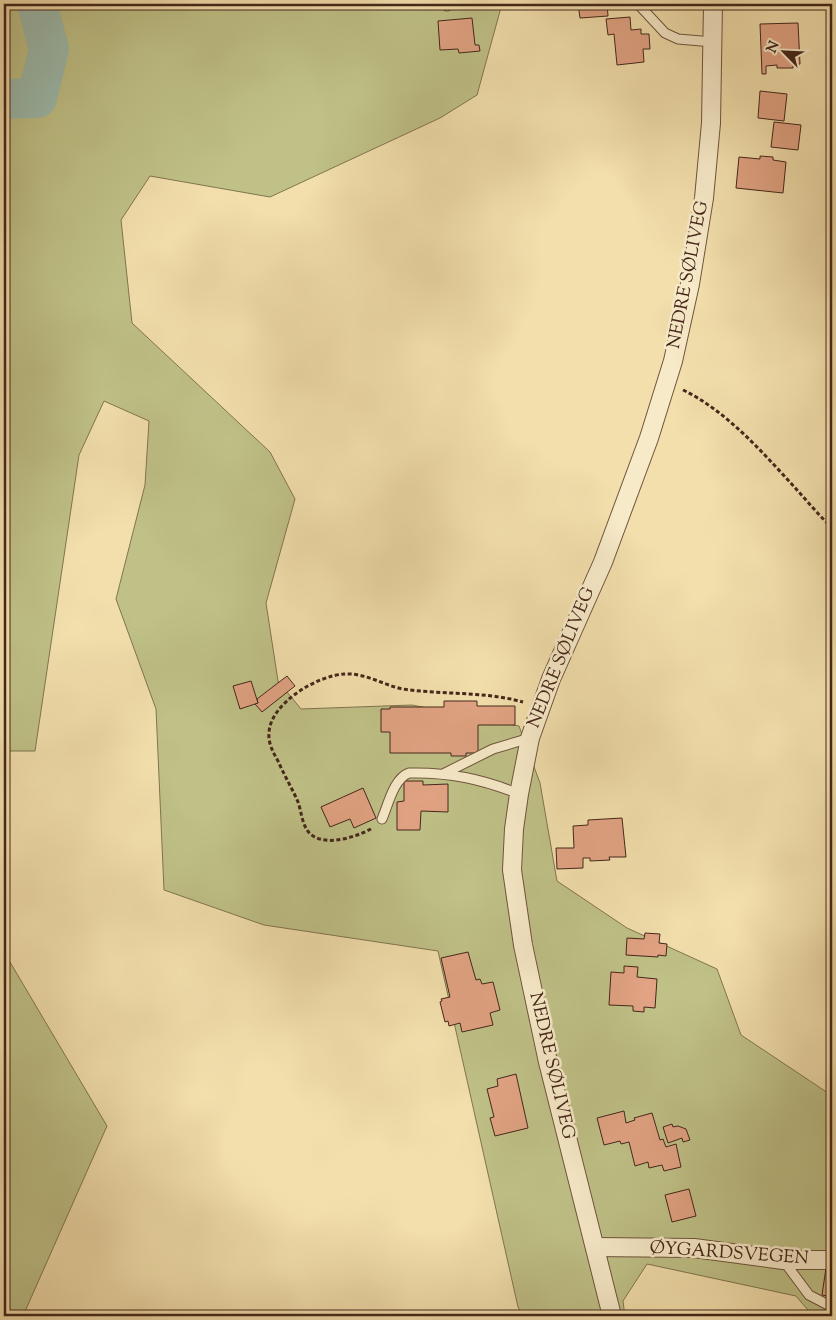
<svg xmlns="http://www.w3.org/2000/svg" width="836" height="1320" font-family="'Sorts Mill Goudy',serif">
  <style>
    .green { fill: #bfc187; stroke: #827450 }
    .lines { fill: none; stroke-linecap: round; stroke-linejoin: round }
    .river { stroke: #9cbcae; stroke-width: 40 }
    .building { fill: #e1a383; stroke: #45261a }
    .lane-casing { stroke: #70543e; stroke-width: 11 }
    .street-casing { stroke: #70543e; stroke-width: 20 }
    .path { stroke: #45261a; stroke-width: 3; stroke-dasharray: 4 2.5; stroke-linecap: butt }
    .lane { stroke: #f7eac9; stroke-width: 9 }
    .street { stroke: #f7eac9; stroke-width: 18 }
    .labels { text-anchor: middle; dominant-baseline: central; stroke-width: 5; stroke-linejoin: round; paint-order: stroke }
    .street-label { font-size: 18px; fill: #45261a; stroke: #f7eac9 }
  </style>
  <rect width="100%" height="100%" fill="#f2dfac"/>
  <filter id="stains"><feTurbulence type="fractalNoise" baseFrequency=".004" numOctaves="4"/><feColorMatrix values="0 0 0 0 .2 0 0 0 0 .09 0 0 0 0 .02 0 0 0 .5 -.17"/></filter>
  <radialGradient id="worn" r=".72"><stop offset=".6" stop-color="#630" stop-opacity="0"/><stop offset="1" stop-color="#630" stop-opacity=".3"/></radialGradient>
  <g class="green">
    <polygon points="4,4 500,4 500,11 477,95 440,118 270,197 150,176 121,220 132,323 270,452 295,499 266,603 278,681 301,709 412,705 519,726 540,783 557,881 627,928 717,969 741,1035 825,1091 832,1094 832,1316 813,1316 796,1296 647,1264 623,1301 625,1316 523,1316 518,1307 438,951 264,925 164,890 156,709 116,599 145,485 149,421 104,401 79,455 35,751 9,751 4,657"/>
    <polygon points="4,952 107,1126 23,1316 4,1316"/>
  </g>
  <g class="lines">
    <polyline class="river" points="4,99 37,98 49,49 37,4"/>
  </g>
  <g class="building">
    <polygon points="578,4 607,4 608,16 580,18"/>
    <polygon points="630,17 631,30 641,29 641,34 649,34 650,49 643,49 644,62 617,65 614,34 608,35 606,19"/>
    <polygon points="472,18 475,45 479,45 480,51 459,53 458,49 440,50 438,21"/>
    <polygon points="798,23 800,64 793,65 793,68 777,68 777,65 766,66 766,74 762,74 760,24"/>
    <polygon points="760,91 787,94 784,121 758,118"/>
    <polygon points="774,122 801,125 798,150 771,147"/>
    <polygon points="760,156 773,157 773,160 786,162 783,193 736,188 739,157 760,159"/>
    <polygon points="287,676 295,686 262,712 255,704 258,703 257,699"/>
    <polygon points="251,681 258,703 240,709 233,686"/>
    <polygon points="444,701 477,701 477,706 515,706 515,725 478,725 478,753 466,753 466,756 451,756 451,753 390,753 390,732 381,732 381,709 390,709 390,707 444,707"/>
    <polygon points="404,781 423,781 423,785 448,784 448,812 421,811 420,830 397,830 397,802 404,801"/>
    <polygon points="363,788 376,818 354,828 350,819 330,827 321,807"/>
    <polygon points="622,818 626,857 609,857 610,860 590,861 590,858 583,858 583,868 557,869 556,848 574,848 573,826 588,825 588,820"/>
    <polygon points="645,933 660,934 659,943 667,944 666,956 658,955 658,957 626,955 627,938 644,939"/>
    <polygon points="468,952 476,980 480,979 482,984 493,982 500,1010 490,1013 493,1025 462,1032 460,1023 449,1026 448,1021 445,1022 440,1002 442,1001 441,999 450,997 441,958"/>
    <polygon points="624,966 638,967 637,977 657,979 655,1008 644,1007 644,1012 633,1011 633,1006 609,1005 611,972 624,973"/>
    <polygon points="516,1074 528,1128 495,1136 490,1118 494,1117 487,1089 498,1086 497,1079"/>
    <polygon points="624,1111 626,1123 635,1120 634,1118 652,1113 660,1140 663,1139 666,1147 676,1144 681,1167 664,1171 662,1165 649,1168 648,1162 635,1166 629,1142 621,1144 620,1141 604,1145 597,1118"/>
    <polygon points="672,1124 673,1127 678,1126 686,1129 690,1140 683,1142 682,1138 668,1143 663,1127"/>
    <polygon points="689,1189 696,1216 672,1222 665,1195"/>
    <polygon points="826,1268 832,1269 832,1297 822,1295"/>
  </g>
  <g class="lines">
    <defs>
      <g id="lane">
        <polyline points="638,4 665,33 678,39 713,42"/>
        <polyline points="447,6 449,4"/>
        <polyline points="445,773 493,749 530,738"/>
        <path d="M382,819C388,805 394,778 409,773C449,772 482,779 519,794"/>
        <polyline points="783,1260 809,1295 832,1307"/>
      </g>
      <g id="street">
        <polyline points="595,1247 694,1248 783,1260 832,1260"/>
        <polyline points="612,1316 548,1062 523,945 512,870 514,829 519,794 530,738 551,679 603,562 649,438 673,361 690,284 704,198 711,123 713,4"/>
      </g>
    </defs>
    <use href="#lane" class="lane-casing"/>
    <use href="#street" class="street-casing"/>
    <g class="path">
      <path d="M683,390C727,411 765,455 798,491C809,503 820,517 832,527"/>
      <path d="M371,829C355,837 329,846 313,836C302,829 302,813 298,802C292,788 284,775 278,761C273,752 268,743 269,733C270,703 318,675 345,674C366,673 383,685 403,689C443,695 484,691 523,702"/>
    </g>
    <use href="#lane" class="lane"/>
    <use href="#street" class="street"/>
  </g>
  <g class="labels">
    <g class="street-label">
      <text transform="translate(689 275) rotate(-79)">NEDRE SØLIVEG</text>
      <text transform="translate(562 658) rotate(-68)">NEDRE SØLIVEG</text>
      <text transform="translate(551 1066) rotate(77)">NEDRE SØLIVEG</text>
      <text transform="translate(729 1254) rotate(4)">ØYGARDSVEGEN</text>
    </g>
  </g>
  <rect width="836" height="1320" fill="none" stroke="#f2dfac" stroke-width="20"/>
  <rect x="5" y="5" width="826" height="1310" fill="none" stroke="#45261a" stroke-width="2.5"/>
  <rect x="10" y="10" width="816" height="1300" fill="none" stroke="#45261a"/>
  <g transform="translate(784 52) rotate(294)" stroke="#f7eac9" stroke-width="4" paint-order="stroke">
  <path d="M0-4L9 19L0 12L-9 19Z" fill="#45261a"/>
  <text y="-8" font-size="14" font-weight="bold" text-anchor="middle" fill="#45261a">N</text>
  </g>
  <rect width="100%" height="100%" filter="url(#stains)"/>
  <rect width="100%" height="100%" fill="url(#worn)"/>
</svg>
